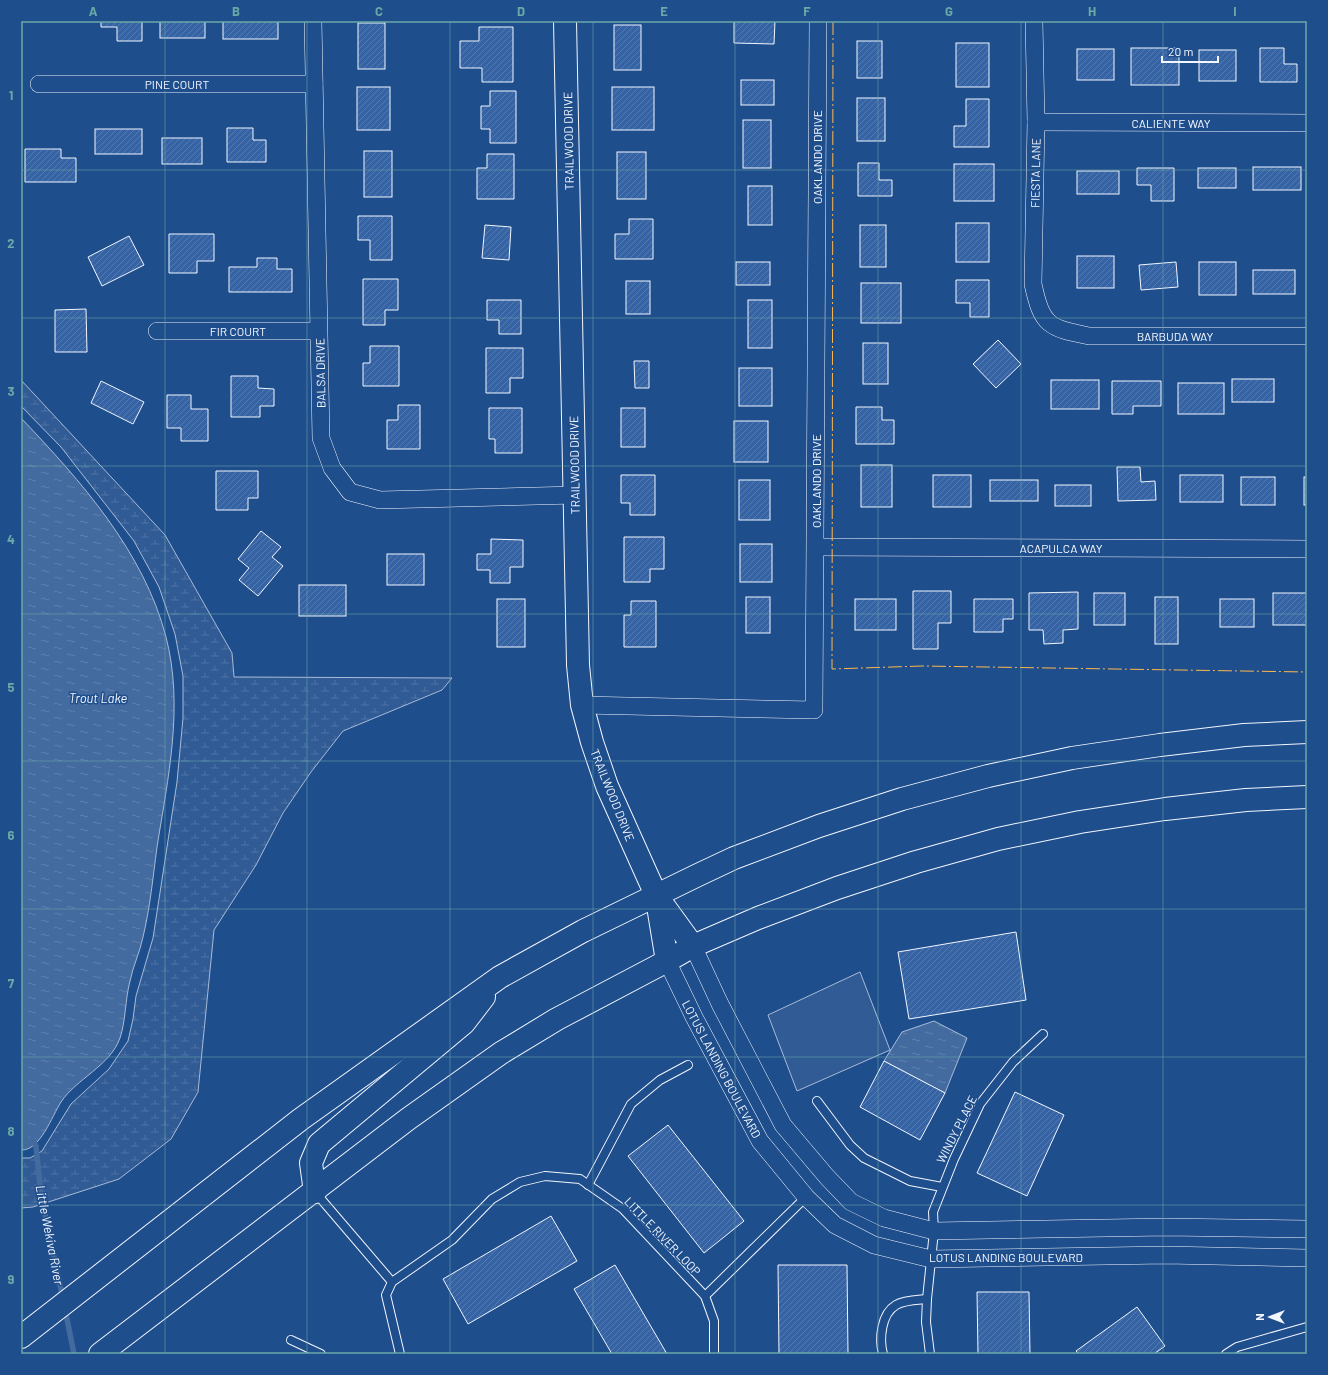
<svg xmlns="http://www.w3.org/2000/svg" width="1328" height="1375" font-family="Barlow,sans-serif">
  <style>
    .wetland { fill: url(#wetland-marsh); stroke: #a8bbd7 }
    .built { fill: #305b95; stroke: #a8bbd7 }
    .water { fill: url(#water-ripples); stroke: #a8bbd7 }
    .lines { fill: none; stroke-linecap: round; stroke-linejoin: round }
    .stream { stroke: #446ba0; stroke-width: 5.5 }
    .building { fill: url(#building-hatch); stroke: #f2f6ff }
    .lane-casing { stroke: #f2f6ff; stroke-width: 10 }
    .street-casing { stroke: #f2f6ff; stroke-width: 18 }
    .secondary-casing { stroke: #f2f6ff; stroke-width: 24 }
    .primary-casing { stroke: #f2f6ff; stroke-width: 24 }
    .lane { stroke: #1f4e8c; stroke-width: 8 }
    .street { stroke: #1f4e8c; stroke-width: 17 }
    .secondary { stroke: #1f4e8c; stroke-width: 22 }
    .primary { stroke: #1f4e8c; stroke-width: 22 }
    .power { stroke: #ffb74d; stroke-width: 1; stroke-dasharray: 14 3 2 3; stroke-linecap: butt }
    .grid { fill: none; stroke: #6aa9a8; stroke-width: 1; stroke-opacity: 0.55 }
    .labels { text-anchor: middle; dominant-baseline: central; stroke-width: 3; stroke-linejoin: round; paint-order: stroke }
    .street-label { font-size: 12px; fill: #f2f6ff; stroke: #1f4e8c }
    .water-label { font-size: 13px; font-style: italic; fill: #f2f6ff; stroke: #1f4e8c }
    .neatline { fill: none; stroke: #6aa9a8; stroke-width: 1.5 }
    .grid-label { font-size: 13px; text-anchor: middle; font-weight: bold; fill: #6aa9a8 }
  </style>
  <defs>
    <pattern id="wetland-marsh" width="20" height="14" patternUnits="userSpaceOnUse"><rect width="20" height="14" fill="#305b95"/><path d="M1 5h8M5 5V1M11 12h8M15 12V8" fill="none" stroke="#4e73a5"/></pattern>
    <pattern id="water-ripples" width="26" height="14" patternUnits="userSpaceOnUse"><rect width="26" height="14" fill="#446ba0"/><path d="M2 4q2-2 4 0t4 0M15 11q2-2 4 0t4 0" fill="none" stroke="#5f81ae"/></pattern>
    <pattern id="building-hatch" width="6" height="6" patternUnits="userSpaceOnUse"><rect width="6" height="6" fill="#3563a3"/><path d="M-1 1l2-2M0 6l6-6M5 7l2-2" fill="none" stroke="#537ab1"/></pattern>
  </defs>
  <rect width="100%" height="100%" fill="#1f4e8c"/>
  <polygon class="wetland" points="21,380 165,535 232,653 234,677 452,678 442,690 343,731 311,772 283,813 256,865 214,930 198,1092 171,1139 119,1179 33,1207 21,1208 21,1158 30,1158 42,1151 71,1104 109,1069 128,1041 133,1019 136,996 153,938 177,782 183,718 183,676 175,634 159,587 134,541 61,447 21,406"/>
  <polygon class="built" points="860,972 890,1050 797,1091 768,1015"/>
  <g class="water">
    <path d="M21,418C81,481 144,552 166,637C184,706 168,778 157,847C153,877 150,908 143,937C140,952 133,966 130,981C125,1000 126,1020 120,1038C110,1066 76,1079 61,1102C52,1116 40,1151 21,1150Z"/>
    <polygon points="934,1021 967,1038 945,1093 884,1061 902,1032"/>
  </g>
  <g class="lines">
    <g class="stream">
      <polyline points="32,1139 36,1146 41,1195 63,1299"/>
      <polyline points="65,1309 74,1354"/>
    </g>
  </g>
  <g class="building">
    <polygon points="101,21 142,21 142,41 117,41 117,27 101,27"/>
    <rect x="160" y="21" width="45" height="17"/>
    <rect x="223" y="21" width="55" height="18"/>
    <polygon points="734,21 775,21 774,44 734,43"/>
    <rect x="358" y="23" width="27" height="46"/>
    <rect x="614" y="25" width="27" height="45"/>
    <polygon points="479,27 513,27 513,82 482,82 482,68 460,68 460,41 479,41"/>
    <rect x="857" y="41" width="25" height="37"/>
    <rect x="956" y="43" width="33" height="44"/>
    <rect x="1131" y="48" width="48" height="37"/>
    <polygon points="1260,48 1284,48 1284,64 1297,64 1297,82 1260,82"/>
    <rect x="1077" y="49" width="37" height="31"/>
    <rect x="1199" y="50" width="37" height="31"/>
    <rect x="741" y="80" width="33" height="25"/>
    <rect x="357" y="87" width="33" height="43"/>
    <rect x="612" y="87" width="42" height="43"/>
    <polygon points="490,91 516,91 516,143 490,143 490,129 481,129 481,106 490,106"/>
    <rect x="857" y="98" width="28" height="43"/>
    <polygon points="966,99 989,99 989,147 954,147 954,126 966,126"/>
    <rect x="743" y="120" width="28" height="48"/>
    <polygon points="227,128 253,128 253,140 266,140 266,162 227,162"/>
    <rect x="95" y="129" width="47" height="25"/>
    <rect x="162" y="138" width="40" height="26"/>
    <polygon points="25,149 61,149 61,158 76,158 76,182 25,182"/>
    <rect x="364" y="151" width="28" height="46"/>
    <rect x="617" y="152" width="29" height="47"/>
    <polygon points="487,154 514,154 514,199 477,199 477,168 487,168"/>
    <polygon points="858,163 879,163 879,180 892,180 892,196 858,196"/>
    <rect x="954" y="164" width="40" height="37"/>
    <rect x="1253" y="167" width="48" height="23"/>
    <polygon points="1137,168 1174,168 1174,201 1151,201 1151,185 1137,185"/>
    <rect x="1198" y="168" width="38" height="20"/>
    <rect x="1077" y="171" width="42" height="23"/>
    <rect x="748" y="186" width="24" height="39"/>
    <polygon points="358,216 392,216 392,260 370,260 370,240 358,240"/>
    <polygon points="629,219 653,219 653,259 615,259 615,234 629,234"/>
    <rect x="956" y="223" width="33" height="39"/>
    <polygon points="485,225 511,227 509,260 482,258"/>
    <rect x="860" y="225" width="26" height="42"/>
    <polygon points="169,234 214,234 214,261 197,261 197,273 169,273"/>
    <polygon points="129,236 144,265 102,286 88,257"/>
    <rect x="1077" y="256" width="37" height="32"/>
    <polygon points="257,258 277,258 277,269 292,269 292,292 229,292 229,267 257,267"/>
    <rect x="736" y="262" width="34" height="23"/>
    <polygon points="1176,262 1178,287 1141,290 1139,265"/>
    <rect x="1199" y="262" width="37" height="33"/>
    <rect x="1253" y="270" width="42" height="24"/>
    <polygon points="363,279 398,279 398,310 385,310 385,325 363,325"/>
    <polygon points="956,280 989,280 989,317 970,317 970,303 956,303"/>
    <rect x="626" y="281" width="24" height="33"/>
    <rect x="861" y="283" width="40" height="40"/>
    <polygon points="487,300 521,300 521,334 499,334 499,320 487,320"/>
    <rect x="748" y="300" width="24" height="48"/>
    <polygon points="86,309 87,352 55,352 55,310"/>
    <polygon points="998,340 1021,364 996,388 973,364"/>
    <rect x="863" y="343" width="25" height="41"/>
    <polygon points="370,346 399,346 399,386 363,386 363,363 370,363"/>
    <polygon points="486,348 523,348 523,378 510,378 510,393 486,393"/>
    <polygon points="634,361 649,361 649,388 635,388"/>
    <rect x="739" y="368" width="33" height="38"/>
    <polygon points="231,376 258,376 258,388 274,389 274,406 260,406 260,417 231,417"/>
    <rect x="1232" y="379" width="42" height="23"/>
    <rect x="1051" y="380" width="48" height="29"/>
    <polygon points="101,381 144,402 133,424 91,403"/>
    <polygon points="1112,381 1161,381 1161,406 1133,406 1133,414 1112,414"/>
    <rect x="1178" y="383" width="46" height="31"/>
    <polygon points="167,395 191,395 191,409 208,409 208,441 181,441 181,428 167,428"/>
    <polygon points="398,405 420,405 420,449 387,449 387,420 398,420"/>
    <polygon points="856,407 882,407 882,420 894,420 894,444 856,444"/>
    <polygon points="489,408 522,408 522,453 495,453 495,439 489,439"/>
    <rect x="621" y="408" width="24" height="39"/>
    <rect x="734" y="421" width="34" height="41"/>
    <rect x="861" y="465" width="31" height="42"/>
    <polygon points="1117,467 1140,467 1141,482 1155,481 1156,500 1118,501"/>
    <polygon points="216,471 258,471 258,498 248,498 248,510 216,510"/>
    <polygon points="621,475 655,475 655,515 630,515 630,503 621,503"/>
    <rect x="933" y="475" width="38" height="32"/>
    <rect x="1180" y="475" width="43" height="27"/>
    <rect x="1241" y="477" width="34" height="28"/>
    <rect x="1304" y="477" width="3" height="28"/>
    <rect x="739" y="480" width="31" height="40"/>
    <rect x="990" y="480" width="48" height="21"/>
    <rect x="1055" y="485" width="36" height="21"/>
    <polygon points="261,531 281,547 272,557 283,566 258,596 239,580 249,568 238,559"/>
    <polygon points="624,537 664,537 664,569 650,569 650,582 624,582"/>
    <polygon points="491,539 523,540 523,567 510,567 510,583 490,583 490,570 477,570 477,554 491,554"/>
    <rect x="740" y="544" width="32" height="38"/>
    <rect x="387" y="554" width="37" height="31"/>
    <rect x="299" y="585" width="47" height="31"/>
    <polygon points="913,591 951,591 951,623 938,623 938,649 913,649"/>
    <polygon points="1078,592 1078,629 1063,630 1063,643 1044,644 1043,630 1029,630 1029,593"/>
    <rect x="1094" y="593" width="31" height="32"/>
    <rect x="1273" y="593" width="34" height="32"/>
    <rect x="746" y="597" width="24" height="36"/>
    <rect x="1155" y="597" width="23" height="47"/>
    <rect x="497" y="599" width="28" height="48"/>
    <rect x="855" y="599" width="41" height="31"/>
    <polygon points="974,599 1013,599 1013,619 1003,619 1003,632 974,632"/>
    <rect x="1220" y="599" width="34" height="28"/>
    <polygon points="631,601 656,601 656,647 624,647 624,615 631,615"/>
    <polygon points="1016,932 1026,1000 909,1019 898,952"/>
    <polygon points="884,1061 945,1093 920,1140 860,1107"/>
    <polygon points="1015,1092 1064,1115 1027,1196 977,1173"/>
    <polygon points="668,1125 744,1221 704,1253 628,1156"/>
    <polygon points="551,1216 577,1261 468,1324 443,1279"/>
    <polygon points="615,1265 667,1354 612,1354 574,1289"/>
    <polygon points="778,1265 847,1265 848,1354 779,1354"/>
    <polygon points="977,1292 1029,1292 1030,1354 978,1354"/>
    <polygon points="1137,1307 1165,1346 1154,1354 1079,1354 1076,1351"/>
  </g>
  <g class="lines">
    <defs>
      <g id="lane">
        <polyline points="817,1101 850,1145 864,1158 910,1181 942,1187"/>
        <polyline points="588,1185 631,1104 660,1080 688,1065"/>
        <polyline points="315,1192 392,1282"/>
        <polyline points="705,1296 806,1197"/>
        <polyline points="291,1340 321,1354"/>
        <polyline points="400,1354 386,1295 392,1282 452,1240 492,1199 520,1182 545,1176 580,1179 623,1209 705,1296 714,1321 714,1354"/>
        <path d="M883,1354C879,1339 881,1314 896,1305C904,1300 917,1300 927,1299"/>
        <polyline points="930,1354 926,1322 927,1299 934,1231 933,1212 954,1159 980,1104 1013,1062 1043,1034"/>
        <polyline points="1226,1354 1237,1347 1307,1327"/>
      </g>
      <g id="street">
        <polyline points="313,21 321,438 332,468 350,492 380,500 575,495"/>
        <path d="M1034,21L1036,122L1033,284C1042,326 1049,328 1089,336H1307"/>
        <polyline points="39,84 314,84"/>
        <polyline points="1036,122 1307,123"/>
        <polyline points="157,331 318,331"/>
        <polyline points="816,547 1307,549"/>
        <polyline points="582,705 814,710 818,21"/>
        <polyline points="693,946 720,1004 783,1125 827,1177 851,1202 884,1218 934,1231 1166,1227 1307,1229"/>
        <polyline points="667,961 694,1017 760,1141 806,1197 835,1225 874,1245 931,1259 1166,1255 1307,1258"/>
      </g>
      <g id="secondary">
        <polyline points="565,21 578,665 582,705 592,742 607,786 656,895 693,946"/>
        <polyline points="657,900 667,961"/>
      </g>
      <g id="primary">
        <polyline points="315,1192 311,1163 319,1144 464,1023 484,997"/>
        <polyline points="21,1337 301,1119 500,977 583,931 698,875 734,858 819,826 902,799 988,776 1072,758 1160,745 1244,735 1307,732"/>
        <polyline points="100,1354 408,1119 501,1053 557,1019 667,961 693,946 758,918 837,888 916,862 998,839 1080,822 1165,809 1246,800 1307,797"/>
      </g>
    </defs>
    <use href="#lane" class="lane-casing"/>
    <use href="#street" class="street-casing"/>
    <use href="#secondary" class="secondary-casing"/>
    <use href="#primary" class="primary-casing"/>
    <use href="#lane" class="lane"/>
    <use href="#street" class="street"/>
    <use href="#secondary" class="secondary"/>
    <use href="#primary" class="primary"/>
    <polyline class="power" points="833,21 832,669 922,666 1307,672"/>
  </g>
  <path class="grid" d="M165,21V1354M307,21V1354M450,21V1354M593,21V1354M735,21V1354M878,21V1354M1021,21V1354M1163,21V1354M21,170H1307M21,318H1307M21,466H1307M21,614H1307M21,761H1307M21,909H1307M21,1057H1307M21,1205H1307"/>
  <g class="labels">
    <g class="street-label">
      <text x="177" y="84">PINE COURT</text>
      <text x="1171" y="123">CALIENTE WAY</text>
      <text transform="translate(568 141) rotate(-91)">TRAILWOOD DRIVE</text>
      <text transform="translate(817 157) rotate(-90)">OAKLANDO DRIVE</text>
      <text transform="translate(1035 173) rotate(-89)">FIESTA LANE</text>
      <text x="238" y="331">FIR COURT</text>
      <text x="1175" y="336">BARBUDA WAY</text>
      <text transform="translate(320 373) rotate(-91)">BALSA DRIVE</text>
      <text transform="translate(574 465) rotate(-91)">TRAILWOOD DRIVE</text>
      <text transform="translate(816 481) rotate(-90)">OAKLANDO DRIVE</text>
      <text x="1061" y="548">ACAPULCA WAY</text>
      <text transform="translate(613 795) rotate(68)">TRAILWOOD DRIVE</text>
      <text transform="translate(722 1069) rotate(62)">LOTUS LANDING BOULEVARD</text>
      <text transform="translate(956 1129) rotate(-63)">WINDY PLACE</text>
      <text transform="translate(663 1236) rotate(46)">LITTLE RIVER LOOP</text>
      <text x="1006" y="1257">LOTUS LANDING BOULEVARD</text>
    </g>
    <g class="water-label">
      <text x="98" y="698">Trout Lake</text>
      <text transform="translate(50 1235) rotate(79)">Little Wekiva River</text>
    </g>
  </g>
  <rect width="1328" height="1375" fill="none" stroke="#1f4e8c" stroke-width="44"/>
  <g transform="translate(1270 1317) rotate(270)" stroke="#1f4e8c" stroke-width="3" paint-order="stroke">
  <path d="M0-3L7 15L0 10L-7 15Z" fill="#f2f6ff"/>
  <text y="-6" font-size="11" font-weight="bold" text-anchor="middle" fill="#f2f6ff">N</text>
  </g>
  <path d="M1162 56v6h56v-6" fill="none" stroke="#f2f6ff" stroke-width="2"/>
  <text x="1168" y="56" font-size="12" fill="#f2f6ff" stroke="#1f4e8c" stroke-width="3" paint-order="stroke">20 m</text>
  <rect x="22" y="22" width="1284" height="1331" class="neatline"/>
  <g class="grid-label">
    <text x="93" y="16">A</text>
    <text x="236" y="16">B</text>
    <text x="379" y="16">C</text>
    <text x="521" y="16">D</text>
    <text x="664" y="16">E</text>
    <text x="807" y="16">F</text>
    <text x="949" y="16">G</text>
    <text x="1092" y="16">H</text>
    <text x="1235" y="16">I</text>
    <text x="11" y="100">1</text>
    <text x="11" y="248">2</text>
    <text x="11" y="396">3</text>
    <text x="11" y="544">4</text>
    <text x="11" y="692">5</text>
    <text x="11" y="840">6</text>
    <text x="11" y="988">7</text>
    <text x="11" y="1136">8</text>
    <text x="11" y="1284">9</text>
  </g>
</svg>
